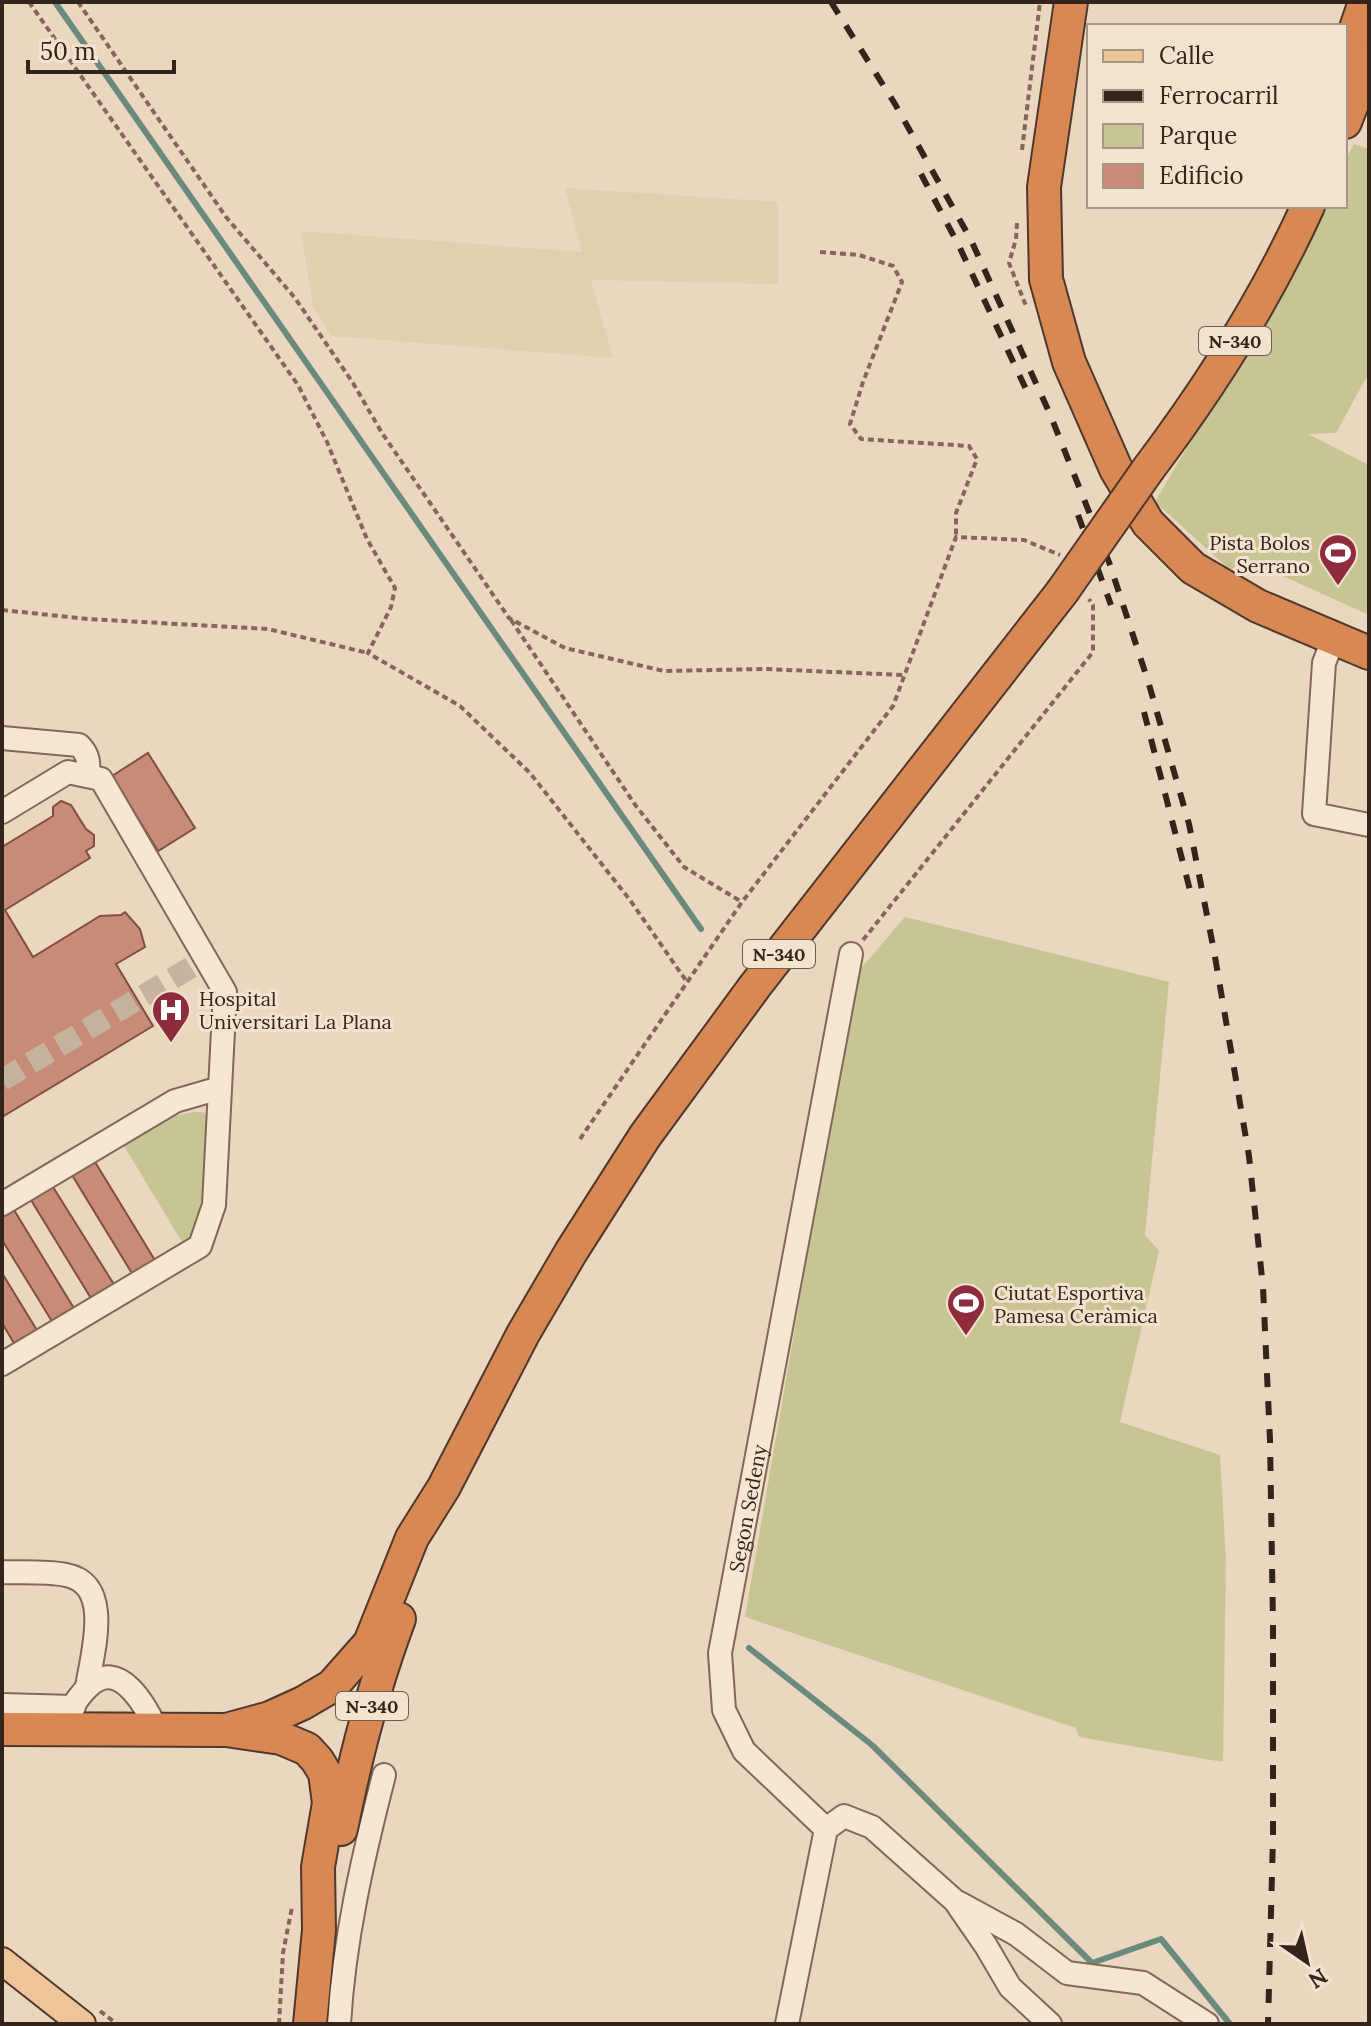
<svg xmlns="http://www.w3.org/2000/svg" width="1371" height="2026" font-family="Lora,serif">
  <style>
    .farmland { fill: #e0d0ad }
    .green { fill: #c8c594 }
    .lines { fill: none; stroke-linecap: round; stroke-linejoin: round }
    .stream { stroke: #6a8a7d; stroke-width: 6 }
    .building { fill: #c78b77; stroke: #804f40; stroke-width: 2 }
    .minor-tunnel { stroke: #c6b39e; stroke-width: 22; stroke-dasharray: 22 11; stroke-linecap: butt }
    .minor-casing { stroke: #826859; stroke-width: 26 }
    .major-casing { stroke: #50382d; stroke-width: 30 }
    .highway-casing { stroke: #50382d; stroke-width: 36 }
    .path { stroke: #826859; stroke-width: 4; stroke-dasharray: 6 4; stroke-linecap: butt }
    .minor { stroke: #f6e6d2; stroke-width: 22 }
    .major { stroke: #edc598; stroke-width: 26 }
    .highway { stroke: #d78853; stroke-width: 32 }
    .rail { stroke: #33241c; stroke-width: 6; stroke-dasharray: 14 14; stroke-linecap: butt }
    .highway-bridge-casing { stroke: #50382d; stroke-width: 36; stroke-linecap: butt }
    .highway-bridge { stroke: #d78853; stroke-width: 32 }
    .labels { text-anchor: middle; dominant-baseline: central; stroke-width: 6; stroke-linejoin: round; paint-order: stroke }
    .shield { fill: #f3e2ce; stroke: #6d5d51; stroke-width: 2 }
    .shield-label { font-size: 18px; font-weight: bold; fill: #33241c }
    .poi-label { font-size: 20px; fill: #33241c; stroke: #f3e2ce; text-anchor: start }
    .street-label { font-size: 20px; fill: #33241c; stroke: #f3e2ce }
  </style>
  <rect width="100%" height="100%" fill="#ebd7bf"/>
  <polygon class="farmland" points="565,188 778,202 778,284 591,280 613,358 331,336 313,306 301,231 582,252"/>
  <g class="green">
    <polygon points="1354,144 1369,149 1369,381 1366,378 1336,433 1308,434 1369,465 1369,615 1247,560 1230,570 1155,502 1268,309 1322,206 1345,206 1345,161"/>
    <polygon points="905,917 1169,982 1145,1235 1159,1251 1120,1422 1220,1455 1226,1561 1223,1762 1079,1737 1076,1728 745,1617 856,974"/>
    <polygon points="193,1112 203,1112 213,1119 200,1236 185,1247 121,1141 175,1116"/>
  </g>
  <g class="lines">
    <g class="stream">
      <polyline points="55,2 701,929"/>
      <polyline points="749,1648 872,1745 1092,1963 1161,1939 1230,2024"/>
    </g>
  </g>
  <g class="building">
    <polygon points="148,753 195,828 158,851 112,776"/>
    <polygon points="61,801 71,805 86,829 94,835 94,846 86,851 90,858 5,910 33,957 100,916 121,915 125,912 140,929 145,947 116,964 153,1026 2,1117 2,847 53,816 53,807"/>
    <polygon points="95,1162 156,1262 133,1275 72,1175"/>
    <polygon points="53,1187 115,1286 92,1300 31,1200"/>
    <polygon points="14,1210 75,1310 53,1323 2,1240 2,1217"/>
    <polygon points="2,1273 38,1332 15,1345 2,1323"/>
  </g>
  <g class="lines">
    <polyline class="minor-tunnel" points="2,1080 205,959"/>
    <defs>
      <g id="minor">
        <polyline points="1334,637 1324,663 1314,814 1369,825"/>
        <path d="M2,738L79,745C89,755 89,763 88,776"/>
        <polyline points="2,812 68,772 101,779 225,992 214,1205 200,1246 2,1364"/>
        <polyline points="2,1204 175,1101 220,1088"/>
        <path d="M2,1572C23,1573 46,1571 66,1575C114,1584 92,1654 87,1687"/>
        <polyline points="2,1705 74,1707"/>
        <path d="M57,1729C67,1716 76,1698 88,1687C119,1656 146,1707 157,1730"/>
        <polyline points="826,1829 844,1816 872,1827 955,1901 986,1946 1010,1987 1050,2024"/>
        <polyline points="959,1903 1016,1934 1067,1973 1143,1983 1207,2024"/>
        <path d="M339,2024C344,1939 363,1857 384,1775"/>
        <path id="s1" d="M787,2024L826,1829L744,1751L724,1710L720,1653L851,954"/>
      </g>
      <polyline id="major" points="2,1961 82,2024"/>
      <g id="highway">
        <polyline points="1071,2 1044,187 1046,279 1069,362 1116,469 1148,523 1193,568 1258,606 1369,653"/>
        <polyline points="1345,60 1365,2"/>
        <polyline points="1345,122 1369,60"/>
        <path d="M1149,468C1210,387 1266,299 1308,206"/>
        <polyline points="2,1729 226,1730 281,1738 307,1749 317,1760 325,1773 329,1803 318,1867 319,1930 310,2024"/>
        <polyline points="226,1730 270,1718 303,1703 332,1686 370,1643 412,1538 444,1487 523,1334 571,1252 645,1136 755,986 1062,592"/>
        <path d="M341,1829C355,1758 374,1686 399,1619"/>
      </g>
    </defs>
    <use href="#minor" class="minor-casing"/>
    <use href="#major" class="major-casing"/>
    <use href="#highway" class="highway-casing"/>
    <g class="path">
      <polyline points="29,2 298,385 327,442 367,539 395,588 391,607 368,653 460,706 530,773 630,900 687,982"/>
      <polyline points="78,2 226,217 295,298 353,383 382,433 509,618 565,648 664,671 765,669 904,675"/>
      <polyline points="1022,150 1040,2"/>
      <polyline points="1017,223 1016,239 1009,263 1026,306"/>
      <polyline points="820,252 859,255 893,266 902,282 863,382 850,424 861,439 969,446 977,459 956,513 956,537"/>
      <polyline points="2,610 88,619 268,629 368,653"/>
      <polyline points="511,620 636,806 684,867 742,902"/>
      <polyline points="863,940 1093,652 1093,605 1089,599"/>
      <polyline points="580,1139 742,902 893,706 956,537 1024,540 1060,555"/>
      <polyline points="100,2011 117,2024"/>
      <polyline points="279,2024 283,1953 292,1907"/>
    </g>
    <use href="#minor" class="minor"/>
    <use href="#major" class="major"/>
    <use href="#highway" class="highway"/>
    <g class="rail">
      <polyline points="831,2 895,104 971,240 1050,414 1109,562 1148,681 1189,824 1214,951 1249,1156 1263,1287 1270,1440 1273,1624 1273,1837 1268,2024"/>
      <polyline points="921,174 959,246 1031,400"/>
      <polyline points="1078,515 1111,605"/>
      <polyline points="1144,712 1191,894"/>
    </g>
    <defs>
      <polyline id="highway-bridge" points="1062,592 1149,468"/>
    </defs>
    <use href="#highway-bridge" class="highway-bridge-casing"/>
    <use href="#highway-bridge" class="highway-bridge"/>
  </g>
  <defs>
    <symbol id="stadium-pin" viewBox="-11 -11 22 30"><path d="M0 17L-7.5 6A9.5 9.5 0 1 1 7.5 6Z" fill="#8e2c3d" stroke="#f3e2ce"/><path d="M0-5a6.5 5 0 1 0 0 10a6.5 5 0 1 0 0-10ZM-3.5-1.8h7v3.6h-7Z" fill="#fff"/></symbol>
    <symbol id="hospital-pin" viewBox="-11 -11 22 30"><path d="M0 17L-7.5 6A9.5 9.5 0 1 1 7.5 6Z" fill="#8e2c3d" stroke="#f3e2ce"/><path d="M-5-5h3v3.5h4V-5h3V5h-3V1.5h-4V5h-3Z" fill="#fff"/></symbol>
  </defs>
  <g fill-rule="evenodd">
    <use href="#stadium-pin" x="1316" y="531" width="44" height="60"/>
    <use href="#hospital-pin" x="149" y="988" width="44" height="60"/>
    <use href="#stadium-pin" x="944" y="1281" width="44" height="60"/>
  </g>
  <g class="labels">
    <g class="shield">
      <rect x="1199" y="327" width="72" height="28" rx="6"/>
      <rect x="743" y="940" width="72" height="28" rx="6"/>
      <rect x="336" y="1692" width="72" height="28" rx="6"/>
    </g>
    <g class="shield-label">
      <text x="1235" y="341">N-340</text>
      <text x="779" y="954">N-340</text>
      <text x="372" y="1706">N-340</text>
    </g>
    <g class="poi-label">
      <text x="1310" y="542" text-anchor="end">Pista Bolos<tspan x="1310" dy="23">Serrano</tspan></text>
      <text x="199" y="998">Hospital<tspan x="199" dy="23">Universitari La Plana</tspan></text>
      <text x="994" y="1292">Ciutat Esportiva<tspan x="994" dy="23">Pamesa Ceràmica</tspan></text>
    </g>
    <g class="street-label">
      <text stroke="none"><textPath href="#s1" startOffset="562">Segon Sedeny</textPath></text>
    </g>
  </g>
  <rect width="1371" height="2026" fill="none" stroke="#33241c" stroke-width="8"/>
  <rect x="1087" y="24" width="260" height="184" fill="#f3e2ce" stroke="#a69687" stroke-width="2"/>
  <rect x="1103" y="50" width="40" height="12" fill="#edc598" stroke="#a69687" stroke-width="2"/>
  <text x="1159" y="64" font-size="24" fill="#33241c">Calle</text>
  <rect x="1103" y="90" width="40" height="12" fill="#33241c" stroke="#a69687" stroke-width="2"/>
  <text x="1159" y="104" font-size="24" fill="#33241c">Ferrocarril</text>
  <rect x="1103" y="124" width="40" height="24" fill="#c8c594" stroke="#a69687" stroke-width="2"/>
  <text x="1159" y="144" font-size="24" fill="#33241c">Parque</text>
  <rect x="1103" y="164" width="40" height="24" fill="#c78b77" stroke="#a69687" stroke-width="2"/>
  <text x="1159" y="184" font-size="24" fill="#33241c">Edificio</text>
  <g transform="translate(1307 1962) rotate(146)" stroke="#f3e2ce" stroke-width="6" paint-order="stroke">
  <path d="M0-6L14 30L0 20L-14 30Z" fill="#33241c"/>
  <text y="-12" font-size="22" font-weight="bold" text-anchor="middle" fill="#33241c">N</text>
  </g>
  <path d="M28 60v12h146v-12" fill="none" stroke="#33241c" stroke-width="4"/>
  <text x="40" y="60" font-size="24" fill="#33241c" stroke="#f3e2ce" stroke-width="6" paint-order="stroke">50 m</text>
</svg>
